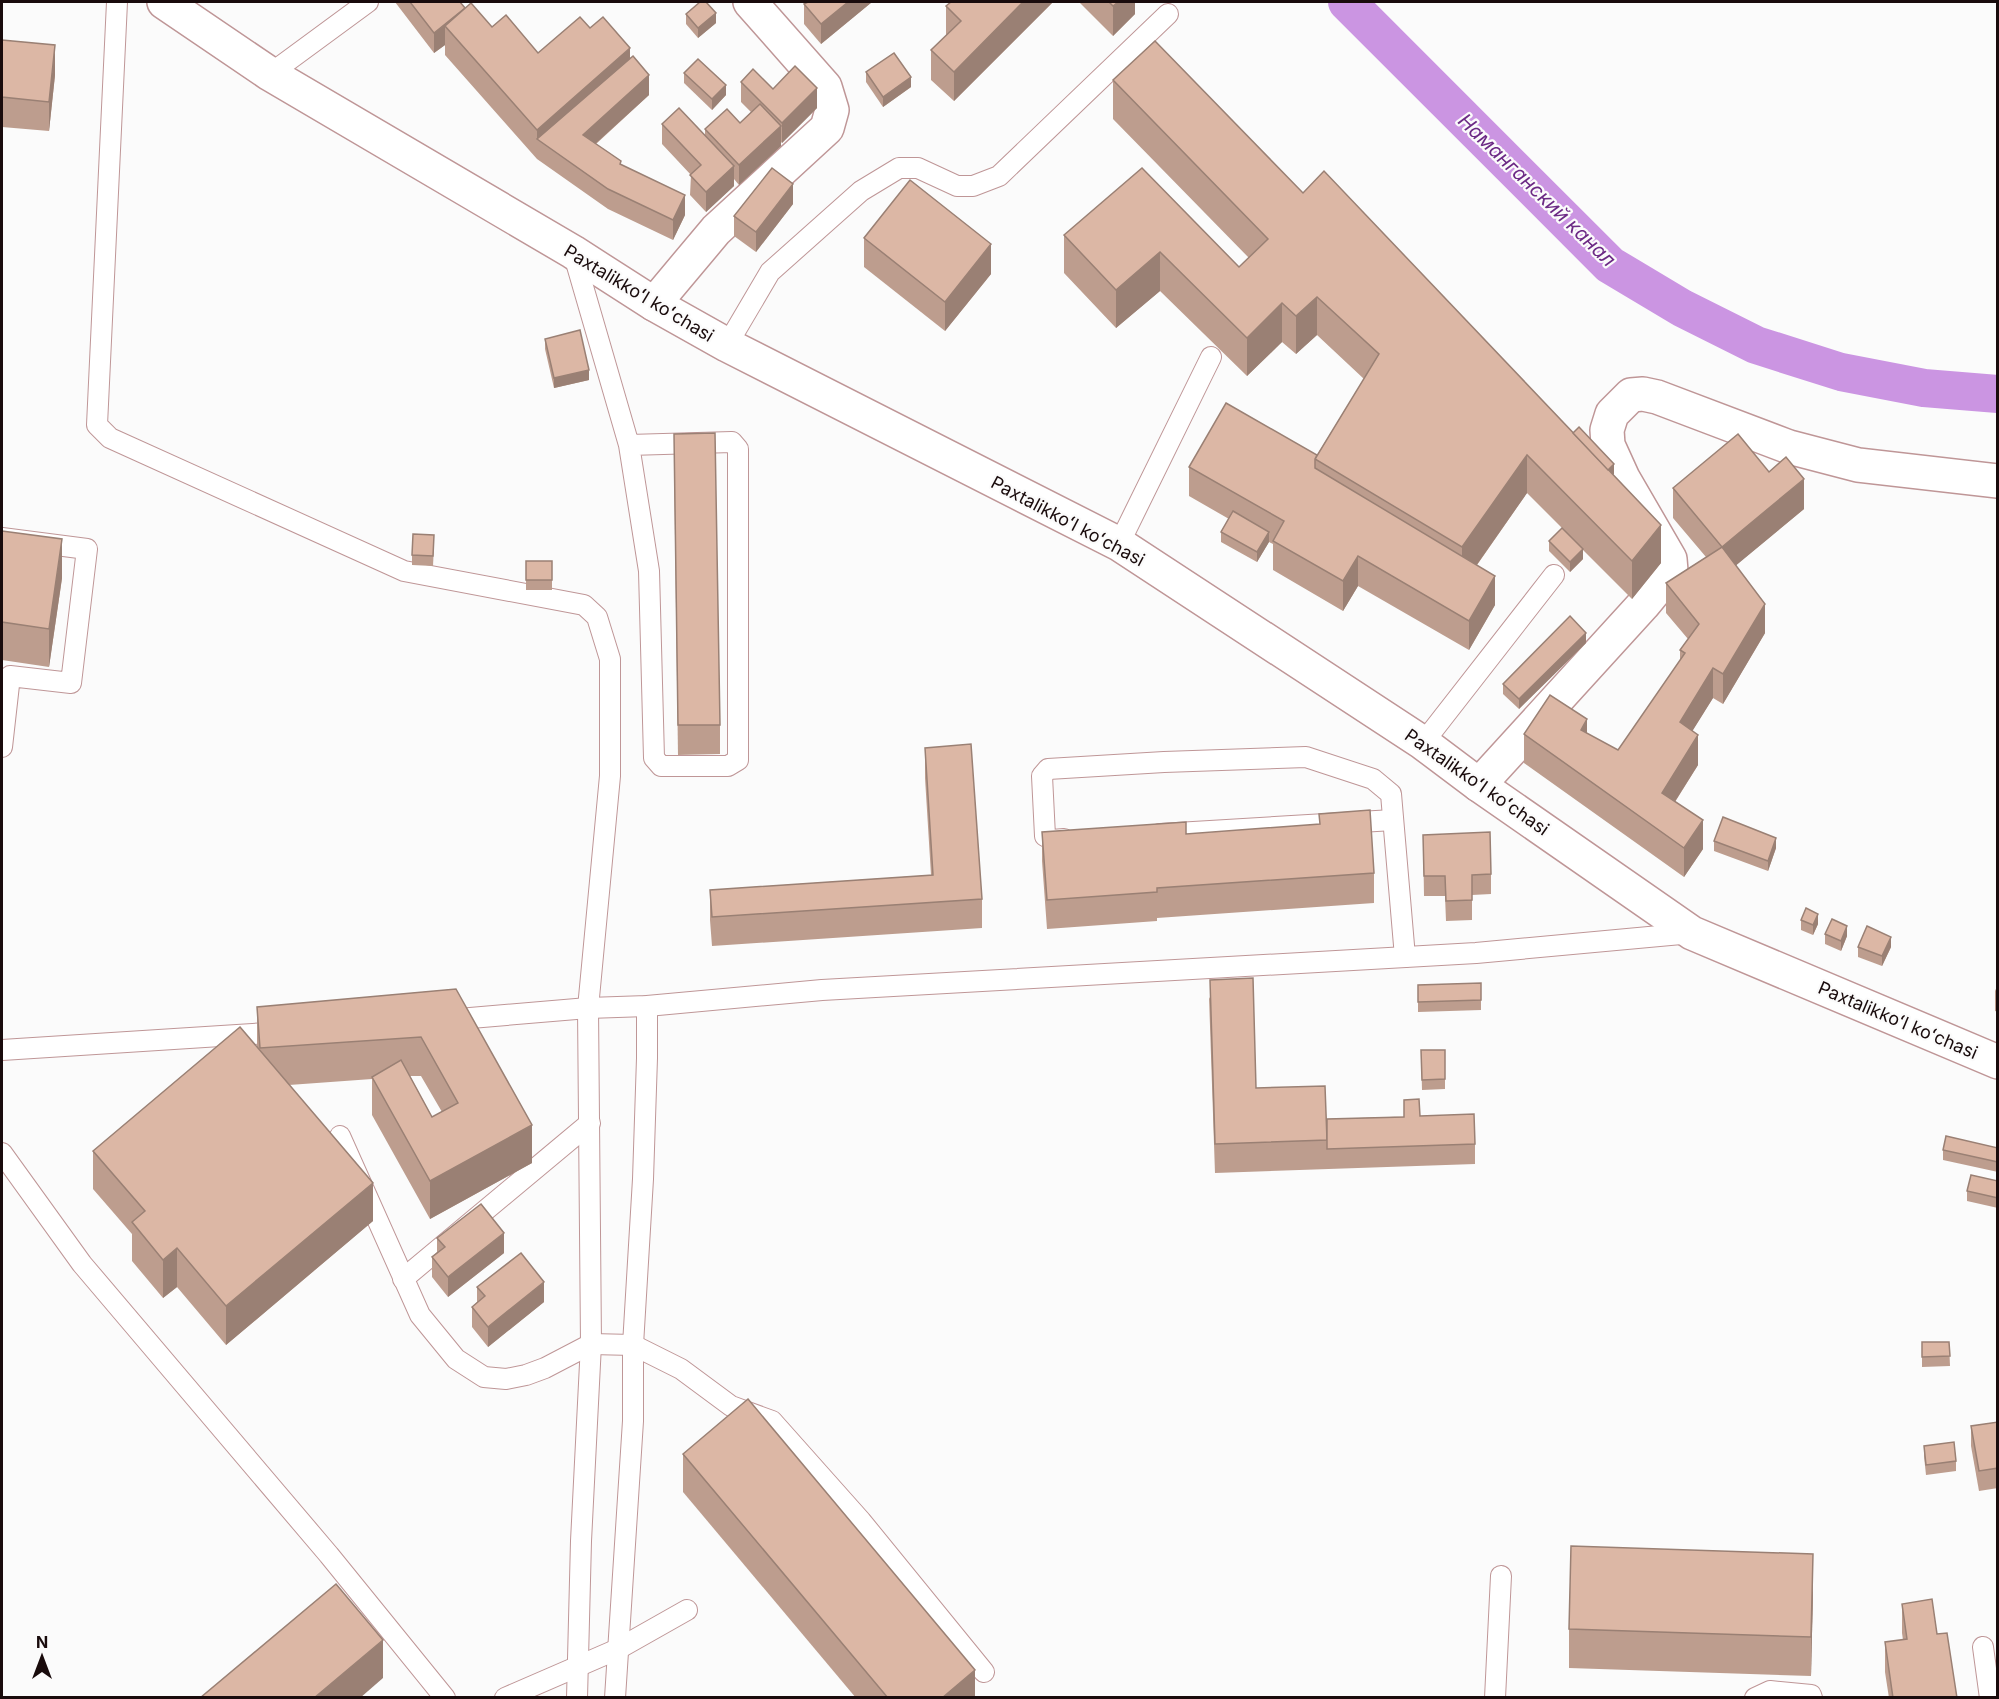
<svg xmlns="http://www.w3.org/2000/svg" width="1999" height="1699" font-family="Inter,sans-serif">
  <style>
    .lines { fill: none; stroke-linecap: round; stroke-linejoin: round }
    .canal { stroke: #cb95e2; stroke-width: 38 }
    .lane-casing { stroke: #bf9697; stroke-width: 22 }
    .street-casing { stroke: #bf9697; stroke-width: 36 }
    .secondary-casing { stroke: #bf9697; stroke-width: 36 }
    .lane { stroke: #fff; stroke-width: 20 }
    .street { stroke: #fff; stroke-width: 33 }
    .secondary { stroke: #fff; stroke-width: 33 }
    .wall { fill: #bd9d8e; fill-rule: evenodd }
    .shaded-wall { fill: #9a8074 }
    .building { fill: #dcb7a5; stroke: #9a8074; stroke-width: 1.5 }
    .labels { text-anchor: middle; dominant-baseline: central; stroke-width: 4.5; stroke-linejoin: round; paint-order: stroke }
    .street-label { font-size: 18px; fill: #190b0c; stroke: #fbfbfb }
    .water-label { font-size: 20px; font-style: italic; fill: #6c2a85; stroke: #fbfbfb }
  </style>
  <rect width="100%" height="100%" fill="#fbfbfb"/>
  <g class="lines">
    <polyline class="canal" points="1347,2 1610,265 1682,308 1756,345 1841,372 1924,388 1998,394"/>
    <defs>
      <g id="lane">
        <polyline points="117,2 97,425 110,438 404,571 584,605 597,617 610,659 610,776 588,1008 591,1344 581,1541 577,1698"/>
        <polyline points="270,74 368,2"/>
        <polyline points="573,252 629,445 649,571 654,758 661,766 728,766 738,760 738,449 732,442 629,445"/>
        <polyline points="727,345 770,272 861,191 899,168 918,168 957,186 973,186 999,176 1168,14"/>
        <polyline points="2,538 87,549 71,683 10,676 2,747"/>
        <polyline points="1119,544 1211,357"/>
        <polyline points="1423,743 1554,575"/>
        <polyline points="1160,834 1393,820"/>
        <polyline points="1064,839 1052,840 1045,836 1042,776 1048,769 1164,762 1306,757 1373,779 1391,794 1405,957"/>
        <polyline points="447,1020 588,1008 647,1006 822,990 1476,953 1692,933"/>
        <polyline points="2,1050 283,1032"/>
        <polyline points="340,1136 420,1315 456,1359 484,1377 506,1379 526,1375 545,1368 591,1344 633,1345 681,1369 731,1406 772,1421 861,1521 984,1672"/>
        <polyline points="2,1153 82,1264 329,1555 445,1698"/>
        <polyline points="403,1279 590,1123"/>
        <polyline points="1983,1647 1990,1698"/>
        <polyline points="505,1698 618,1649 687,1610"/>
        <polyline points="615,1698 633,1421 633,1345 643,1179 647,1058 647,1006"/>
        <polyline points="1495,1698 1501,1576"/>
        <polyline points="1755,1698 1770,1691 1811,1695 1812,1698"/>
      </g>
      <g id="street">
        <polyline points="654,304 716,230 827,128 832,110 825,87 750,2"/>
        <polyline points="1479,785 1643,605 1671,571 1670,559 1623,478 1608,445 1607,430 1612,414 1631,395 1643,394 1657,397 1789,447 1858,465 1998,481"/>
      </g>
      <polyline id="secondary" points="164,2 270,74 573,252 654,304 727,345 1119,544 1423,743 1479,785 1692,933 1998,1062"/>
    </defs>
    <use href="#lane" class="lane-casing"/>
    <use href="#street" class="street-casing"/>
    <use href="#secondary" class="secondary-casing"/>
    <use href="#lane" class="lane"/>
    <use href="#street" class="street"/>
    <use href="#secondary" class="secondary"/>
  </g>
  <g class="wall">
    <polygon points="395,2 460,2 465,8 492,27 538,53 590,28 630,57 649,95 596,144 685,215 673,240 608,209 537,159 445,55 445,45 434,53"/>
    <polygon points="808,2 872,2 821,44 804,24 804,4"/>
    <polygon points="951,2 1053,2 954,101 931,80 931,50 946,36 946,6"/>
    <polygon points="1079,2 1135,2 1135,14 1113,36"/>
    <polygon points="686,14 716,23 698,38 686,24"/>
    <polygon points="2,40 55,75 49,131 2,127"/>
    <polygon points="866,72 911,87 883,107 866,82"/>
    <polygon points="684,73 726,95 712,110 684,83"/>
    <polygon points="1113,80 1303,193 1573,433 1614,474 1613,475 1661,563 1632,599 1583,550 1583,559 1570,572 1549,551 1549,541 1562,528 1527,493 1477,565 1495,605 1469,650 1358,586 1343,611 1273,570 1273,544 1269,542 1257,562 1221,542 1221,532 1229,519 1189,496 1189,467 1317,455 1364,379 1317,335 1296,354 1282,342 1247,376 1160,291 1116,328 1064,273 1064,235 1239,267 1249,258 1113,119"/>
    <polygon points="741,82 773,89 817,108 782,143 781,142 781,146 739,185 734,179 734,186 706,212 690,195 691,175 662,144 662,124 705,136 705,129 740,123 751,112 741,102"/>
    <polygon points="793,204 756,252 734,236 734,216"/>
    <polygon points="864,238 991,274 945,331 864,267"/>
    <polygon points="545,339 589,380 554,388 545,349"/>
    <polygon points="674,463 720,725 720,754 678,755"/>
    <polygon points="1769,472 1804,509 1736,565 1765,633 1723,704 1713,698 1692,731 1698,765 1675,802 1703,849 1684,877 1524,763 1524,734 1587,734 1618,750 1680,661 1680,650 1688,639 1666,613 1666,583 1706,557 1673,518 1673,488"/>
    <polygon points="2,531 62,578 49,667 2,660"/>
    <polygon points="434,545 433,566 412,565 412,555"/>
    <rect x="526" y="561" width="26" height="29"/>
    <polygon points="1586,643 1519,709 1503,694 1503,684"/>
    <polygon points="925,748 982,899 982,928 712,946 710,920 710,890 931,875 925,778"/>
    <polygon points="1042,832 1186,834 1374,873 1374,903 1157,918 1157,921 1047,929 1042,861"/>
    <polygon points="1423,835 1491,874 1491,894 1472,895 1472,920 1446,921 1445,896 1424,896"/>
    <polygon points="1714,841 1776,848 1768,871 1714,851"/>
    <polygon points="1801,920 1818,924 1813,935 1801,930"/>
    <polygon points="1825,934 1847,936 1841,951 1825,944"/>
    <polygon points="1858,947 1891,947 1882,966 1858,957"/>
    <polygon points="1481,983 1481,1010 1418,1012 1418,985"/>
    <polygon points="1998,984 1998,1012 1995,1011 1995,991"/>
    <path d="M456,989L532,1163L430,1219L372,1115V1079L289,1085L373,1221L226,1345L177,1287L163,1298L132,1261V1234L93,1189V1151L257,1048V1007ZM410,1076H421L442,1112L432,1117Z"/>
    <polygon points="1209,997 1256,1088 1327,1119 1420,1116 1475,1144 1475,1164 1215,1173"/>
    <polygon points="1421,1050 1445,1050 1445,1089 1422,1090"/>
    <polygon points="1998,1148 1998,1172 1943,1160 1943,1150"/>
    <polygon points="1998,1181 1998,1208 1967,1201 1967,1191"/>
    <polygon points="437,1238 504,1253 448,1297 432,1277 432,1257 437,1252"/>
    <polygon points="477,1287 544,1302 488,1347 472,1327 472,1307 477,1302"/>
    <polygon points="1922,1342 1949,1342 1950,1366 1922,1367"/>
    <polygon points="1998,1422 1998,1488 1979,1491 1971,1446 1971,1426"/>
    <polygon points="1924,1446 1956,1461 1956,1471 1926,1475 1924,1456"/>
    <polygon points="683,1454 975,1698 856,1698 683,1492"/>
    <polygon points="1813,1592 1811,1676 1569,1668 1569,1629"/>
    <polygon points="1902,1604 1937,1634 1957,1698 1889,1698 1885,1672 1885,1642 1903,1640 1902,1633"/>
  </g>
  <g class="shaded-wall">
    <polygon points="848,2 872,2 821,44 821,24"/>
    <polygon points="1023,2 1053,2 954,101 954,72"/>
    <polygon points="1118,2 1135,2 1135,14 1113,36 1113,6"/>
    <polygon points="466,9 445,26 445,45 434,53 434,33"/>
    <polygon points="716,13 716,23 698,38 698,28"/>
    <polygon points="55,45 55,75 49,131 49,102"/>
    <polygon points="630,48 630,77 537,139 537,130"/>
    <polygon points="649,75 649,95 583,155 583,135"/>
    <polygon points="911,77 911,87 883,107 883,97"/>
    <polygon points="726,85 726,95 712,110 712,99"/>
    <polygon points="817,88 817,108 782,143 782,123"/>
    <polygon points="781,126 781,146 739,185 739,165"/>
    <polygon points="734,166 734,186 706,212 706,192"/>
    <polygon points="793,184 793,204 756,252 756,232"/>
    <polygon points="685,195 685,215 673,240 673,220"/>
    <polygon points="991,244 991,274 945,331 945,302"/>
    <polygon points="1160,252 1160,291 1116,328 1116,290"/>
    <polygon points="1317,297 1317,335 1296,354 1296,316"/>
    <polygon points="1282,303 1282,342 1247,376 1247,338"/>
    <polygon points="589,370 589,380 554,388 554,378"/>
    <polygon points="1527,455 1527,493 1462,586 1462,547"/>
    <polygon points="1614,464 1614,474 1594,493 1594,483"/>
    <polygon points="1804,479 1804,509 1722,577 1722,547"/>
    <polygon points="1661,525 1661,563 1632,599 1632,561"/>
    <polygon points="1269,532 1269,542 1257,562 1257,552"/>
    <polygon points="62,539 62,578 49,667 49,629"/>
    <polygon points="1583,549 1583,559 1570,572 1570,562"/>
    <polygon points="1358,556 1358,586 1343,611 1343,581"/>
    <polygon points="1495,576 1495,605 1469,650 1469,621"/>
    <polygon points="1765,604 1765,633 1723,704 1723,674"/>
    <polygon points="1586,633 1586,643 1519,709 1519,699"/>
    <polygon points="1713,668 1713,698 1680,751 1680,722"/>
    <polygon points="1587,719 1587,748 1581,730"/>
    <polygon points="1698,735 1698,765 1662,822 1662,793"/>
    <polygon points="1703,820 1703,849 1684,877 1684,848"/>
    <polygon points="1776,838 1776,848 1768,871 1768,861"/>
    <polygon points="1818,914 1818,924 1813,935 1813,925"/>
    <polygon points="1847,926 1847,936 1841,951 1841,941"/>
    <polygon points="1891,937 1891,947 1882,966 1882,956"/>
    <polygon points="532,1125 532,1163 430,1219 430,1181"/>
    <polygon points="373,1183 373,1221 226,1345 226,1306"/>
    <polygon points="504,1233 504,1253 448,1297 448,1277"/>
    <polygon points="177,1248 177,1287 163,1298 163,1260"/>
    <polygon points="544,1282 544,1302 488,1347 488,1327"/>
    <polygon points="1813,1554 1813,1592 1811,1676 1811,1637"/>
    <polygon points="383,1640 383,1678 360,1698 314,1698"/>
    <polygon points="975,1670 975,1698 942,1698"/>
  </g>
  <g class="building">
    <polygon points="410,2 460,2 465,8 434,33"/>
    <polygon points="700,2 706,2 716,13 698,28 686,14"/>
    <polygon points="808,2 848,2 821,24 804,4"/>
    <polygon points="951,2 1023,2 954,72 931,50 961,21 946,6"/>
    <polygon points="1109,2 1118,2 1113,6"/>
    <polygon points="471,3 492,27 506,15 538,53 580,17 590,28 603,17 630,48 537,130 445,26"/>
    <polygon points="2,40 55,45 49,102 2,97"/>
    <polygon points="1155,41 1303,193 1324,171 1661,525 1632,561 1527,455 1462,547 1315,459 1379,354 1317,297 1296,316 1282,303 1247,338 1160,252 1116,290 1064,235 1142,168 1239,267 1268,239 1113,80"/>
    <polygon points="894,53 911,77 883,97 866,72"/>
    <polygon points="633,56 649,75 583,135 621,161 620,164 685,195 673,220 608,189 537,139"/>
    <polygon points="698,59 726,85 712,99 684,73"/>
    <polygon points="795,66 817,88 782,123 741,82 753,69 773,89"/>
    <polygon points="760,104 781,126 739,165 705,129 727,109 740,123"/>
    <polygon points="679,108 734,166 706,192 690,175 701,165 662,124"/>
    <polygon points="772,168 793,184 756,232 734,216"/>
    <polygon points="910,180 991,244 945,302 864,238"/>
    <polygon points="580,330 589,370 554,378 545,339"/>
    <polygon points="1226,403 1317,455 1315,459 1315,468 1495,576 1469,621 1358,556 1343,581 1273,541 1284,521 1189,467"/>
    <polygon points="1579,427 1614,464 1608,470 1573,433"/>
    <polygon points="715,433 720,725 678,725 674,434"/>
    <polygon points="1738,434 1769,472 1786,457 1804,479 1722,547 1673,488"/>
    <polygon points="1233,511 1269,532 1257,552 1221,532"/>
    <polygon points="1562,528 1583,549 1570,562 1549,541"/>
    <polygon points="2,531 62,539 49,629 2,622"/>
    <polygon points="413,534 434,535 433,556 412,555"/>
    <polygon points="1722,547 1765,604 1723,674 1713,668 1680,722 1698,735 1662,793 1703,820 1684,848 1524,734 1550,695 1587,719 1581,730 1618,750 1685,653 1680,650 1699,624 1666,583"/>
    <rect x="526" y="561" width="26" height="19"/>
    <polygon points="1570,616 1586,633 1519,699 1503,684"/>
    <polygon points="971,744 982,899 712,917 710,890 933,875 925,748"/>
    <polygon points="1370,810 1374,873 1157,888 1157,892 1047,900 1042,832 1186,822 1186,834 1320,824 1319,814"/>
    <polygon points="1723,817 1776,838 1768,861 1714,841"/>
    <polygon points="1490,832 1491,874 1472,875 1472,900 1446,901 1445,876 1424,876 1423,835"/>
    <polygon points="1806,908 1818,914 1813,925 1801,920"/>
    <polygon points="1832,919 1847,926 1841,941 1825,934"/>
    <polygon points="1867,926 1891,937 1882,956 1858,947"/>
    <polygon points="1253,978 1256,1088 1325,1086 1327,1140 1215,1144 1210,980"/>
    <polygon points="1481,983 1481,1000 1418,1002 1418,985"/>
    <polygon points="456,989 532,1125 430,1181 372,1077 401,1060 432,1117 458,1103 421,1037 260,1048 257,1007"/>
    <polygon points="240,1027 373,1183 226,1306 177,1248 163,1260 132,1222 145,1211 93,1151"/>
    <polygon points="1421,1050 1445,1050 1445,1079 1422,1080"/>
    <polygon points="1419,1099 1420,1116 1474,1114 1475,1144 1327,1149 1327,1119 1404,1117 1404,1100"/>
    <polygon points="1946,1136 1998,1148 1998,1162 1943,1150"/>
    <polygon points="1971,1175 1998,1181 1998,1198 1967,1191"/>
    <polygon points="481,1204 504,1233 448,1277 432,1257 445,1247 437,1238"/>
    <polygon points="521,1253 544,1282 488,1327 472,1307 485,1296 477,1287"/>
    <polygon points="1922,1342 1949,1342 1950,1356 1922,1357"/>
    <polygon points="748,1399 975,1670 942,1698 888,1698 683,1454"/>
    <polygon points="1998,1422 1998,1468 1979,1471 1971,1426"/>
    <polygon points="1954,1442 1956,1461 1926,1465 1924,1446"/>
    <polygon points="1571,1546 1813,1554 1811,1637 1569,1629"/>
    <polygon points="336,1584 383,1640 314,1698 200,1698"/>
    <polygon points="1932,1599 1937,1634 1947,1633 1957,1698 1893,1698 1885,1642 1907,1639 1902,1604"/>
  </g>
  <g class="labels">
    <g class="street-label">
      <text transform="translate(639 293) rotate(31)">Paxtalikkoʻl koʻchasi</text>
      <text transform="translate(1068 521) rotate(28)">Paxtalikkoʻl koʻchasi</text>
      <text transform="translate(1477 782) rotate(35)">Paxtalikkoʻl koʻchasi</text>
      <text transform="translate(1898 1020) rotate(23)">Paxtalikkoʻl koʻchasi</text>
    </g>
    <g class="water-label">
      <text transform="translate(1537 190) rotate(44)">Наманганский канал</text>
    </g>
  </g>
  <rect width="1999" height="1699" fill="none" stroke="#190b0c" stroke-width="6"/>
  <g transform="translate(42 1657)" stroke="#fbfbfb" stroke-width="4.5" paint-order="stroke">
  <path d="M0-4.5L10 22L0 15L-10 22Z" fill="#190b0c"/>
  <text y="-9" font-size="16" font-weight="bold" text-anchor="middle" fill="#190b0c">N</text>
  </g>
</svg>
